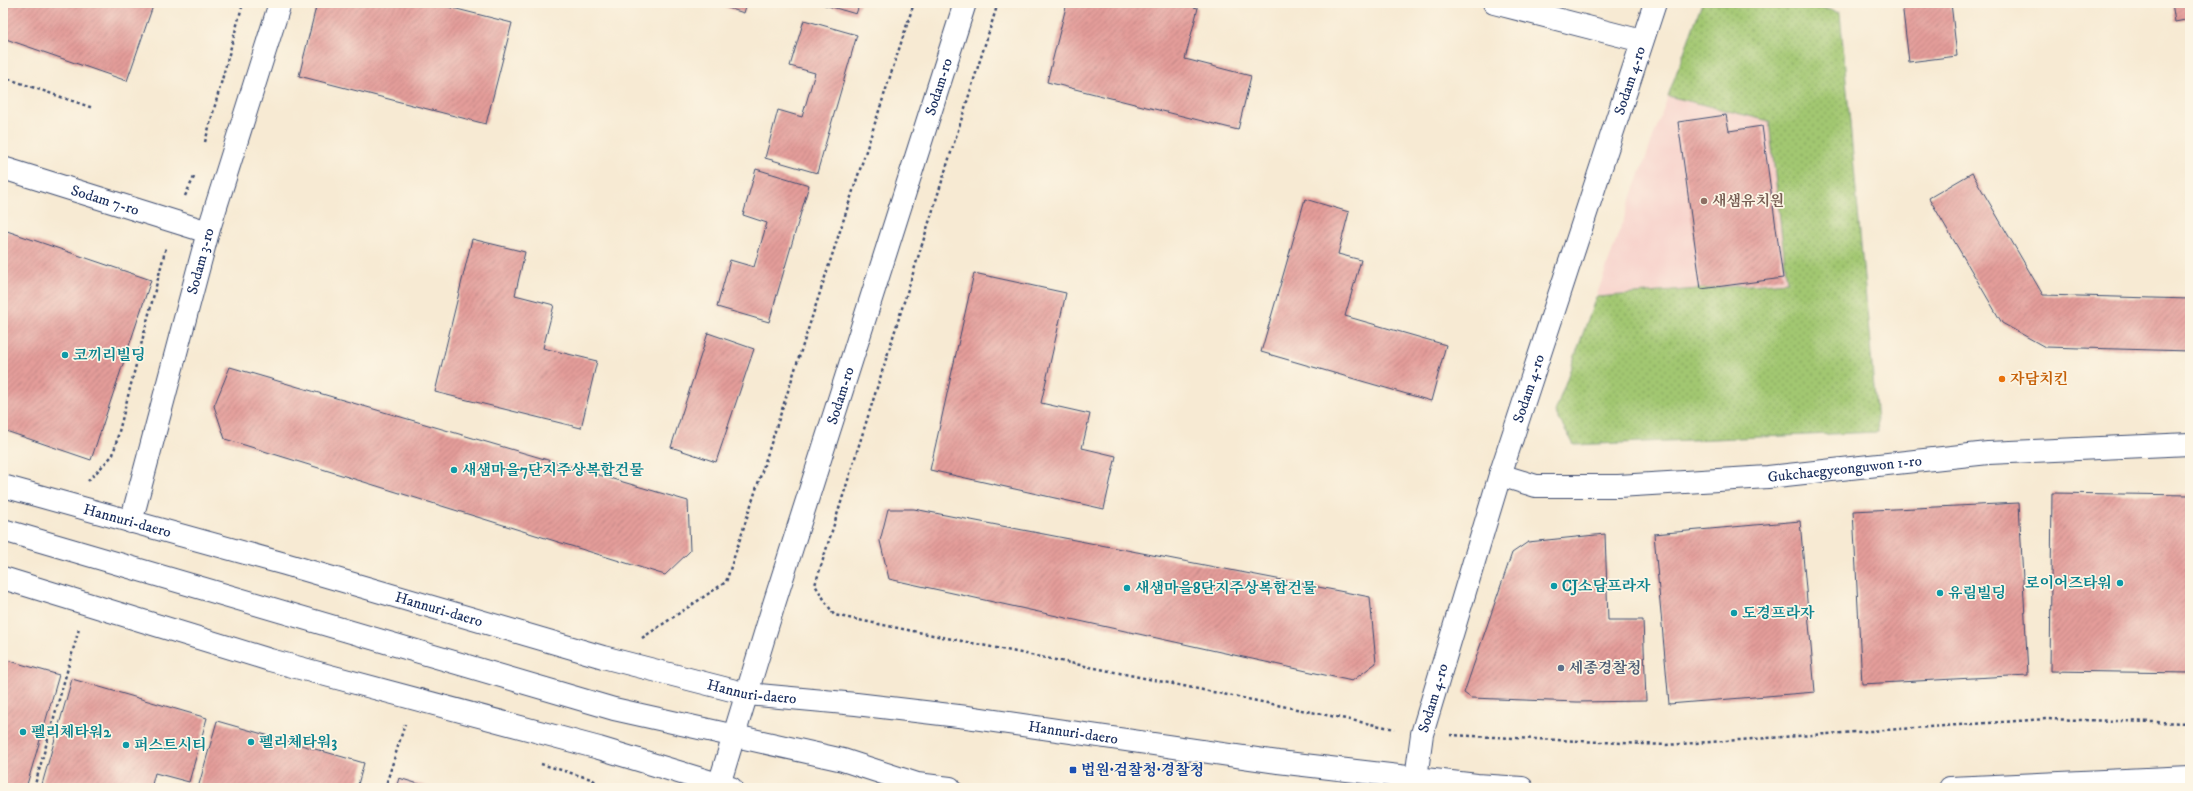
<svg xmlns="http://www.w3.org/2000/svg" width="2193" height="791" font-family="'IM FELL DW Pica','Noto Serif KR',serif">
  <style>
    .built { fill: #f7d0ca }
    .green { fill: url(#green-dots); stroke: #5e7b68 }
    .building { fill: url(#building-hatch) }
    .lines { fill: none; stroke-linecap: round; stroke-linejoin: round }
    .minor-casing { stroke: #3c4b70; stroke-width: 24 }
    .path { stroke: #3c4b70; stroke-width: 2.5; stroke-dasharray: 3 3; stroke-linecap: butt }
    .minor { stroke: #fff; stroke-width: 22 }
    .education-dot { fill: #8d6e63; stroke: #fcf5e5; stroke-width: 1.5 }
    .culture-dot { fill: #0f9aa8; stroke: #fcf5e5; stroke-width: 1.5 }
    .food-dot { fill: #e8710a; stroke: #fcf5e5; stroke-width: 1.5 }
    .service-dot { fill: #5c6f8a; stroke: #fcf5e5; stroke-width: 1.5 }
    .transit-dot { fill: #1a4fb4; stroke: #fcf5e5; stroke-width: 1.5 }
    .labels { text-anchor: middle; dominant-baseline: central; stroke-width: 3.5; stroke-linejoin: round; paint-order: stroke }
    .street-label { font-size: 15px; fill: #1b2f5e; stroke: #fcf5e5 }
    .education-label { font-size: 15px; font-weight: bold; fill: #785e54; stroke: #fcf5e5; text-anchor: start }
    .culture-label { font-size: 15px; font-weight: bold; fill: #0d838f; stroke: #fcf5e5; text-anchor: start }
    .food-label { font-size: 15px; font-weight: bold; fill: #c56008; stroke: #fcf5e5; text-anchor: start }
    .service-label { font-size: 15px; font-weight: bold; fill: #4e5e75; stroke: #fcf5e5; text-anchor: start }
    .transit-label { font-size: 15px; font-weight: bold; fill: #164399; stroke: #fcf5e5; text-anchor: start }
  </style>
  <defs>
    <pattern id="green-dots" width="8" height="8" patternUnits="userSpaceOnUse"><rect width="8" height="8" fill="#a2c771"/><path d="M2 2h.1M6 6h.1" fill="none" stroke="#83a260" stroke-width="1.8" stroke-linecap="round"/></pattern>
    <pattern id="building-hatch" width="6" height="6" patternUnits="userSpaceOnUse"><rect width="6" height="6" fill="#e49d9a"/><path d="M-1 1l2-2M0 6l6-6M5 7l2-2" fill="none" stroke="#b88081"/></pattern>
  </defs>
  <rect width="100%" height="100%" fill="#fcf5e5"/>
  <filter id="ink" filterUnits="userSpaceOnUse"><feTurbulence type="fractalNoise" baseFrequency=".025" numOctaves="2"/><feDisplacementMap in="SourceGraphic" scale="8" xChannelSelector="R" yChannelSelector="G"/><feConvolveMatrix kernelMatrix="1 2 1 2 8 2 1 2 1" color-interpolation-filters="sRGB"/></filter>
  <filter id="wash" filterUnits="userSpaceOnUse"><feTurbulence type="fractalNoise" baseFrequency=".012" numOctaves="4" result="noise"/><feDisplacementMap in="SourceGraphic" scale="16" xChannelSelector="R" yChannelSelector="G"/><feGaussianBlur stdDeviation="0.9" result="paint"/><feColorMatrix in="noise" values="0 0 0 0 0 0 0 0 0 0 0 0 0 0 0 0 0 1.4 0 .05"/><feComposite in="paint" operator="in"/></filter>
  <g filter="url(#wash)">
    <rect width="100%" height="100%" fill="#f7ead3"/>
    <polygon class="built" points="1668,96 1769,120 1787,282 1596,297"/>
    <polygon class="green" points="1702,3 1806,3 1840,13 1878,432 1574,445 1555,412 1596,297 1787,282 1769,121 1668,96"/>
    <g id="blocks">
      <g class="building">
        <polygon points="3,3 154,3 127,81 3,38"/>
        <polygon points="317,3 433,3 512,23 486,124 299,76"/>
        <polygon points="712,3 747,3 744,13"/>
        <polygon points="818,3 860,3 856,14"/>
        <polygon points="1067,3 1177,3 1198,8 1185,59 1251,76 1238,130 1047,82"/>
        <polygon points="1902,3 1951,3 1957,56 1909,62"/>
        <polygon points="2172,3 2190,3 2190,19 2175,22"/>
        <polygon points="804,20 857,35 817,173 765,158 778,110 802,117 815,73 790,66"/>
        <polygon points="1726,115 1729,131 1762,126 1783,278 1701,289 1678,122"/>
        <polygon points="756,169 809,185 769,322 717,307 730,260 754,267 767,223 743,215"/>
        <polygon points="1972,173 2043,295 2190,299 2190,351 2045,347 2002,323 1929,198"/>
        <polygon points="1305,199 1349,212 1338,254 1361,260 1345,316 1446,345 1431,401 1261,352"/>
        <polygon points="7,231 151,280 91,460 3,430 3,242"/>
        <polygon points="472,239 525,252 515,295 554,305 543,348 597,361 581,428 435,392"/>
        <polygon points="974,273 1066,293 1041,403 1090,414 1082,448 1116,456 1104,509 930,470"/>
        <polygon points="708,333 754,349 716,462 671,447"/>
        <polygon points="230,367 688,501 690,551 665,575 225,439 214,406"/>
        <polygon points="2052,493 2190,495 2190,673 2050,671"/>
        <polygon points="2019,503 2028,675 1862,684 1853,511"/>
        <polygon points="888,509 914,509 1370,597 1376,663 1352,681 889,579 880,541"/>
        <polygon points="1800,521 1815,692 1669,704 1654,534"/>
        <polygon points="1605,534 1608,620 1643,620 1646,701 1577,702 1471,698 1464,693 1512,553 1528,542"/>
        <polygon points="3,659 59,675 26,788 3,788"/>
        <polygon points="72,679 207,718 189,782 155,773 151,788 41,788"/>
        <polygon points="217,721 364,763 357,788 198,788"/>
        <polygon points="399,778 432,788 396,788"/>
      </g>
    </g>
  </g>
  <g filter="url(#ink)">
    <use href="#blocks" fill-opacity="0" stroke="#3c4b70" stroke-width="1"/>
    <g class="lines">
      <defs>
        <g id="minor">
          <polyline points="1494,3 1642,41"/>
          <path id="s1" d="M3,168L208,232"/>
          <path id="s2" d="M1500,475L1536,486H1618L1768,477L1988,453L2190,444"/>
          <path id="s3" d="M3,486L285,564L603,657L747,694L856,704L967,717L1278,762L1477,785L1522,788"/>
          <path id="s4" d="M131,522L208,232L280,3"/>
          <polyline points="3,530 614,709 843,760 917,784 950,788"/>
          <polyline points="3,578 270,660 599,748 731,788"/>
          <path id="s5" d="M1416,778L1422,734L1500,475L1655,3"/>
          <path id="s6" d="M718,788L774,604L965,3"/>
          <polyline points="1950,788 2190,777"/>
        </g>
      </defs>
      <use href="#minor" class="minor-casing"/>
      <g class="path">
        <polyline points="998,3 815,585 834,615 1395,729"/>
        <polyline points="3,77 93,108"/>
        <polyline points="205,142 243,3"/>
        <polyline points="185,196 195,175"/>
        <polyline points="88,481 113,455 166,247"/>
        <polyline points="642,638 726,582 914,3"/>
        <polyline points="1450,735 1666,745 2046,719 2190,723"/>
        <polyline points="541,764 591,779 607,788"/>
        <polyline points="34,788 79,629"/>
        <polyline points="385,788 405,724"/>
      </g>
      <use href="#minor" class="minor"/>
    </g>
  </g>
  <circle class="education-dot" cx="1704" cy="201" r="4"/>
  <g class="culture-dot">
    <circle cx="65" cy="355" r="4"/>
    <circle cx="454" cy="470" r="4"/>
    <circle cx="2120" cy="583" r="4"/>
    <circle cx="1554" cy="586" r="4"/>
    <circle cx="1127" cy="588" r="4"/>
    <circle cx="1940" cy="593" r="4"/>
    <circle cx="1734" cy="613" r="4"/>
    <circle cx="23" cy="732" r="4"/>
    <circle cx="251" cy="742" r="4"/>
    <circle cx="126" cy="745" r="4"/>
  </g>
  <circle class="food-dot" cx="2002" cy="379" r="4"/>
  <circle class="service-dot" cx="1561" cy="668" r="4"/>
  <rect class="transit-dot" x="1069" y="766" width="8" height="8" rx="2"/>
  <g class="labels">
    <g class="street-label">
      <text stroke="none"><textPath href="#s5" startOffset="730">Sodam 4-ro</textPath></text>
      <text stroke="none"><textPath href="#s6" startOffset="735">Sodam-ro</textPath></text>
      <text stroke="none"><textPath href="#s1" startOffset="107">Sodam 7-ro</textPath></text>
      <text stroke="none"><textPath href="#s4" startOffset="270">Sodam 3-ro</textPath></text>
      <text stroke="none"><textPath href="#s5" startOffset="406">Sodam 4-ro</textPath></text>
      <text stroke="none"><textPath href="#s6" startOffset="411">Sodam-ro</textPath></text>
      <text stroke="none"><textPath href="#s2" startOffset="347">Gukchaegyeonguwon 1-ro</textPath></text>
      <text stroke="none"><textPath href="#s3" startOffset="129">Hannuri-daero</textPath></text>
      <text stroke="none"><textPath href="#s3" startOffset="453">Hannuri-daero</textPath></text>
      <text stroke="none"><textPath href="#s3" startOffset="777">Hannuri-daero</textPath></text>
      <text stroke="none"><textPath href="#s5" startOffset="82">Sodam 4-ro</textPath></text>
      <text stroke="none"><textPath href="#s3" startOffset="1101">Hannuri-daero</textPath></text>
    </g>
    <g class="education-label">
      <text x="1712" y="201">새샘유치원</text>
    </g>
    <g class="culture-label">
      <text x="73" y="355">코끼리빌딩</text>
      <text x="462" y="470">새샘마을7단지주상복합건물</text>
      <text x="2112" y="583" text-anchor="end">로이어즈타워</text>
      <text x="1562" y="586">CJ소담프라자</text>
      <text x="1135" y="588">새샘마을8단지주상복합건물</text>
      <text x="1948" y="593">유림빌딩</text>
      <text x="1742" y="613">도경프라자</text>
      <text x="31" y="732">펠리체타워2</text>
      <text x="259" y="742">펠리체타워3</text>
      <text x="134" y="745">퍼스트시티</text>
    </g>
    <g class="food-label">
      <text x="2010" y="379">자담치킨</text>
    </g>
    <g class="service-label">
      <text x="1569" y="668">세종경찰청</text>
    </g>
    <g class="transit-label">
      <text x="1081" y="770">법원·검찰청·경찰청</text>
    </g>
  </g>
  <rect width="2193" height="791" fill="none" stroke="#fcf5e5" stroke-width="16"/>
</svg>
